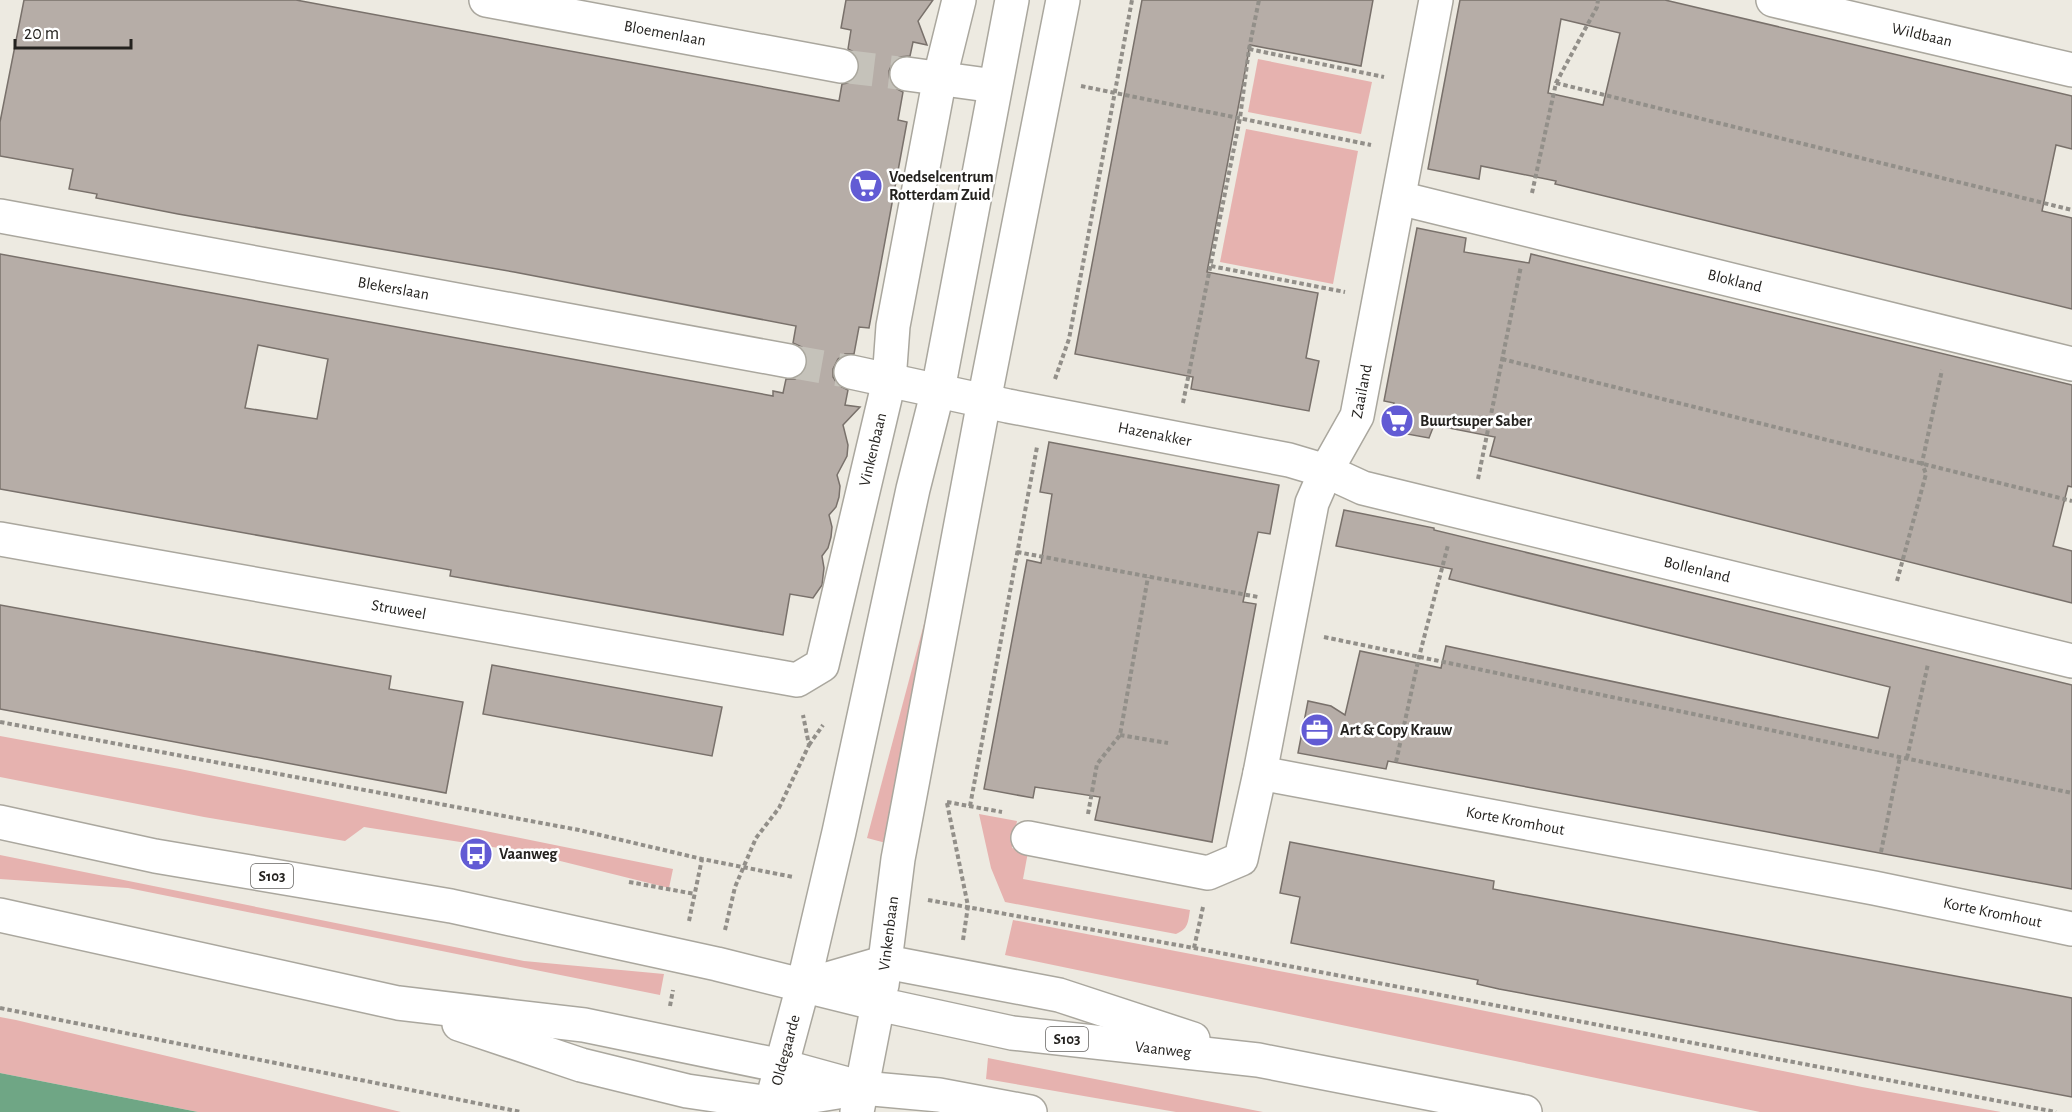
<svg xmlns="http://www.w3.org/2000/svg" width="2072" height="1112" font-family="'Alegreya Sans',sans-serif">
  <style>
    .green { fill: #e6b2af }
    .water { fill: #6fa685 }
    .building { fill: #b6ada7; stroke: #79716b; stroke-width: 1.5; fill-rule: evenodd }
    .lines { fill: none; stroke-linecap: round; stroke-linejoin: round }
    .minor-tunnel { stroke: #c5c2ba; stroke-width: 33; stroke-dasharray: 33 16; stroke-linecap: butt }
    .minor-casing { stroke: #aaa79e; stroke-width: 36 }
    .major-casing { stroke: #aaa79e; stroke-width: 36 }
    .highway-casing { stroke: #aaa79e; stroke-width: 36 }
    .path { stroke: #928f89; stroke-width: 4; stroke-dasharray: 4.5 3; stroke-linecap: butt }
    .minor { stroke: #fff; stroke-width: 33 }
    .major { stroke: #fff; stroke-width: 33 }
    .highway { stroke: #fff; stroke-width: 33 }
    .labels { text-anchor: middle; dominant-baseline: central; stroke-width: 5; stroke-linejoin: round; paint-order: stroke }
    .shield { fill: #fff; stroke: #666462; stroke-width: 1.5 }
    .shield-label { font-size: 15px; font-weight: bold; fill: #24221f }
    .street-label { font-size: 16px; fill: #24221f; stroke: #fff }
    .poi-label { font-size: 16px; font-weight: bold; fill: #24221f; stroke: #fff; text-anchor: start }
  </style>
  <rect width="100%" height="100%" fill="#edeae1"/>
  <g class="green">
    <polygon points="1258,59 1372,82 1361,134 1248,112"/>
    <polygon points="1246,129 1358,151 1333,284 1220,262"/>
    <polygon points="925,620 929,625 886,843 867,838"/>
    <polygon points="0,736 180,769 673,869 669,888 524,852 364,827 345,841 204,817 0,777"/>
    <path d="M979,814L1017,821L1012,848L1028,852L1023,879L1190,910C1188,923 1188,929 1176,934L1005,902L991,868Z"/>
    <polygon points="0,855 524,961 664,974 660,995 128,888 0,879"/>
    <polygon points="1013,920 1421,998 1862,1087 2001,1112 1760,1112 1005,955"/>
    <polygon points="0,1017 16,1020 401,1112 198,1112 0,1073"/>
    <polygon points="988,1058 1263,1112 1176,1112 986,1079"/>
  </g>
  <polygon class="water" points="0,1073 198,1112 0,1112"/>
  <g class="building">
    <path d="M24,0H296L839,101L842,84L848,83L855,79L859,69L858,59L854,52L848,49L851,30L841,28L846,0H933L918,21L927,45L913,42L910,56L899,57L893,62L889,71L890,82L895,88L903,92L898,120L907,122L869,328L859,327L854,354H845L838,359L833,369V377L838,385L848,390L845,405L860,407L843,425L848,445L847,456L837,475L840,486L839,497L836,507L829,515L832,527L831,537L828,548L822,556L824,568L822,585L813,598L790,594L783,635L450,576L451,570L0,489V254L773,396V391L783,393L786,379H795L803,374L807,364V355L802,347L793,343L796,326L514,272L178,214L96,198L97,194L69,189L73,169L0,156V122ZM258,345L328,359L317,419L245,408Z"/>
    <polygon points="1142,0 1373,0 1361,66 1250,45 1207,272 1318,293 1306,358 1319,361 1309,411 1191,389 1193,377 1075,354"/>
    <path d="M1460,0H1665L2072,96V149L2056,145L2042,211L2072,218V309L1555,184L1556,181L1481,166L1479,179L1428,169ZM1561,19L1620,33L1603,105L1548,93Z"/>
    <polygon points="1417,228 1466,238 1464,252 1529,263 1531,254 2072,385 2072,487 2068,486 2053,546 2072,551 2072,603 1490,456 1495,437 1434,425 1429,438 1385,430 1394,403 1384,401"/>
    <polygon points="1049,442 1279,485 1270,534 1258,532 1243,602 1256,604 1212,842 1095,820 1100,797 1035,787 1033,798 984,789 1027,560 1041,563 1052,494 1040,492"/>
    <polygon points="1344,510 1434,528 1434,530 2072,685 2072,889 1388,761 1386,769 1298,753 1308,701 1331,706 1345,715 1360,651 1441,668 1446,646 1878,738 1890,687 1449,579 1452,569 1336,546"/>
    <polygon points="0,605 391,676 389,689 463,702 446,793 0,709"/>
    <polygon points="492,665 722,707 712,756 483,714"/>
    <polygon points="1290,842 1494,881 1493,889 2072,998 2072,1097 1499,989 1477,984 1478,980 1291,943 1300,897 1280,893"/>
  </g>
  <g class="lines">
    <g class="minor-tunnel">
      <polyline points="841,66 907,74"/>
      <polyline points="789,361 851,372"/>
    </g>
    <defs>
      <g id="minor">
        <path id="s1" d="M486,0L841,66"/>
        <path id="s2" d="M1773,0L2072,70"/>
        <polyline points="907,74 995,86"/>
        <path id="s3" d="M1399,198L2072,364"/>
        <path id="s4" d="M0,216L789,361"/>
        <path id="s5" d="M851,372L1008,406L1289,460L1326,471L1363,488L2072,661"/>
        <path id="s6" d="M0,539L797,680L822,665L889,381L893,326L940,77L959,0"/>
        <path id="s7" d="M1260,773L1312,503L1326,471L1357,416L1436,0"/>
        <path id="s8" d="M1028,838L1208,873L1241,859L1260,773L1874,888L2072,929"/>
        <polyline points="886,962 803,986 839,832 913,489 938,390 1012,0"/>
        <path id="s9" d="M882,985L898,859L984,401L1063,0"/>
        <polyline points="770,1103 862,1088"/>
      </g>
      <g id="major">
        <path id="s10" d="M769,1112L803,986"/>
        <polyline points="857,1112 878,1004"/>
      </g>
      <g id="highway">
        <path id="s11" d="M0,822L155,856L451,906L717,964L878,1004L1012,1033L1258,1060L1525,1112"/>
        <polyline points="0,915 398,1003 584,1025 782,1066 862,1088 939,1095 1030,1112"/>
        <polyline points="886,962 1059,995 1193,1039"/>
        <polyline points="459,1024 581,1065 687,1091 770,1103"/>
      </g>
    </defs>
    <use href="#minor" class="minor-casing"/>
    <use href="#major" class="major-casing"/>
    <use href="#highway" class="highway-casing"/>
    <g class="path">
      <polyline points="1249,49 1384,77"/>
      <polyline points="1556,83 2072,210"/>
      <polyline points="1081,86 1371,145"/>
      <polyline points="1532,193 1556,83 1597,7 1598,0"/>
      <polyline points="1211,266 1345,292"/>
      <polyline points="1502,359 2072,501"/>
      <polyline points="1055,379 1069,339 1132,0"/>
      <polyline points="1183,403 1240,118 1249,49 1259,0"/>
      <polyline points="1478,479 1521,266"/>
      <polyline points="1017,552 1258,597"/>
      <polyline points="1897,581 1926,474 1922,463 1942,370"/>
      <polyline points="1324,637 2072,793"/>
      <polyline points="0,722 579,830 702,859 793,877"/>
      <polyline points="1120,735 1168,743"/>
      <polyline points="809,745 823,725"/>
      <polyline points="1907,758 1928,664"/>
      <polyline points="1396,762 1419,657 1448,545"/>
      <polyline points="947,802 1002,812"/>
      <polyline points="947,803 968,906 963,940"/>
      <polyline points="970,806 1037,447"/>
      <polyline points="1088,814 1097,764 1120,735 1148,577"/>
      <polyline points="1881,852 1900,757"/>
      <polyline points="629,882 695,894"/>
      <polyline points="928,900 1194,948 2056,1112"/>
      <polyline points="689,921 702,859"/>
      <polyline points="725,930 735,887 756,838 779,808 809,745 803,715"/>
      <polyline points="1194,948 1203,907"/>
      <polyline points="670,1006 673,990"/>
      <polyline points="0,1008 521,1112"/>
    </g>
    <use href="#minor" class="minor"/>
    <use href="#major" class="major"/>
    <use href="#highway" class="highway"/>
  </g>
  <defs>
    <symbol id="supermarket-disc" viewBox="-11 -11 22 22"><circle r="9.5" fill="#625bd4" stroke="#fff"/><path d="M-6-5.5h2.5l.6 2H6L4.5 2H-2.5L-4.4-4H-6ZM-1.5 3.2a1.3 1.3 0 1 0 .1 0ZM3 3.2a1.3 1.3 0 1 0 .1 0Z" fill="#fff"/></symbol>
    <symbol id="office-disc" viewBox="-11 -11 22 22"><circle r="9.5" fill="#625bd4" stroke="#fff"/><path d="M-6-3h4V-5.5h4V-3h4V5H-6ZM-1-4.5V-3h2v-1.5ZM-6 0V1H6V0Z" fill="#fff"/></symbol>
    <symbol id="bus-disc" viewBox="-11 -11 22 22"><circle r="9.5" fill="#625bd4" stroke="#fff"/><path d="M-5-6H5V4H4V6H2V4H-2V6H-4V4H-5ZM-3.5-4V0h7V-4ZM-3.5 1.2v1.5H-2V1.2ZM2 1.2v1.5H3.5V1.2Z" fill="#fff"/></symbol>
  </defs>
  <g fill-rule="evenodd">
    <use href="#supermarket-disc" x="847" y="167" width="38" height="38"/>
    <use href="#supermarket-disc" x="1378" y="402" width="38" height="38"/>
    <use href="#office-disc" x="1298" y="711" width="38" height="38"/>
    <use href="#bus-disc" x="457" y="835" width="38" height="38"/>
  </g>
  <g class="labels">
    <g class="shield">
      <rect x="251" y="864" width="42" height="24" rx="4.5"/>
      <rect x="1046" y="1027" width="42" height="24" rx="4.5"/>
    </g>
    <g class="shield-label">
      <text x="272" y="876">S103</text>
      <text x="1067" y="1039">S103</text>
    </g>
    <g class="street-label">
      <text stroke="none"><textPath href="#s1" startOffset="182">Bloemenlaan</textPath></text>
      <text stroke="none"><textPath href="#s2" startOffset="153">Wildbaan</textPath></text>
      <text stroke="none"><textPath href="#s3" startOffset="346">Blokland</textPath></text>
      <text stroke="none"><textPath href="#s4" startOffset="400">Blekerslaan</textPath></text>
      <text stroke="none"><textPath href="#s7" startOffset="398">Zaailand</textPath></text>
      <text stroke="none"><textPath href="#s5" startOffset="310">Hazenakker</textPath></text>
      <text stroke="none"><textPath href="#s6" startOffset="1060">Vinkenbaan</textPath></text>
      <text stroke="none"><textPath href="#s5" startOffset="870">Bollenland</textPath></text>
      <text stroke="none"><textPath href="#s6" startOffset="405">Struweel</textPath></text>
      <text stroke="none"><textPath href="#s8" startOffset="567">Korte Kromhout</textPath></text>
      <text stroke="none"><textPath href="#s8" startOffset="1053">Korte Kromhout</textPath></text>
      <text stroke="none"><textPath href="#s9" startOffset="52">Vinkenbaan</textPath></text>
      <text stroke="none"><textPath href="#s10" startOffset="64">Oldegaarde</textPath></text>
      <text stroke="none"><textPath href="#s11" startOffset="1186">Vaanweg</textPath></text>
    </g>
    <g class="poi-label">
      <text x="889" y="177">Voedselcentrum<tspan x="889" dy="18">Rotterdam Zuid</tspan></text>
      <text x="1420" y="421">Buurtsuper Saber</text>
      <text x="1340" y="730">Art &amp; Copy Krauw</text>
      <text x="499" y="854">Vaanweg</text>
    </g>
  </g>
  <path d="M15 39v9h116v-9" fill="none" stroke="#24221f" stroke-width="3"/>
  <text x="24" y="39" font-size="18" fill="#24221f" stroke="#ffffff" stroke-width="4.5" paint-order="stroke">20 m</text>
</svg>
